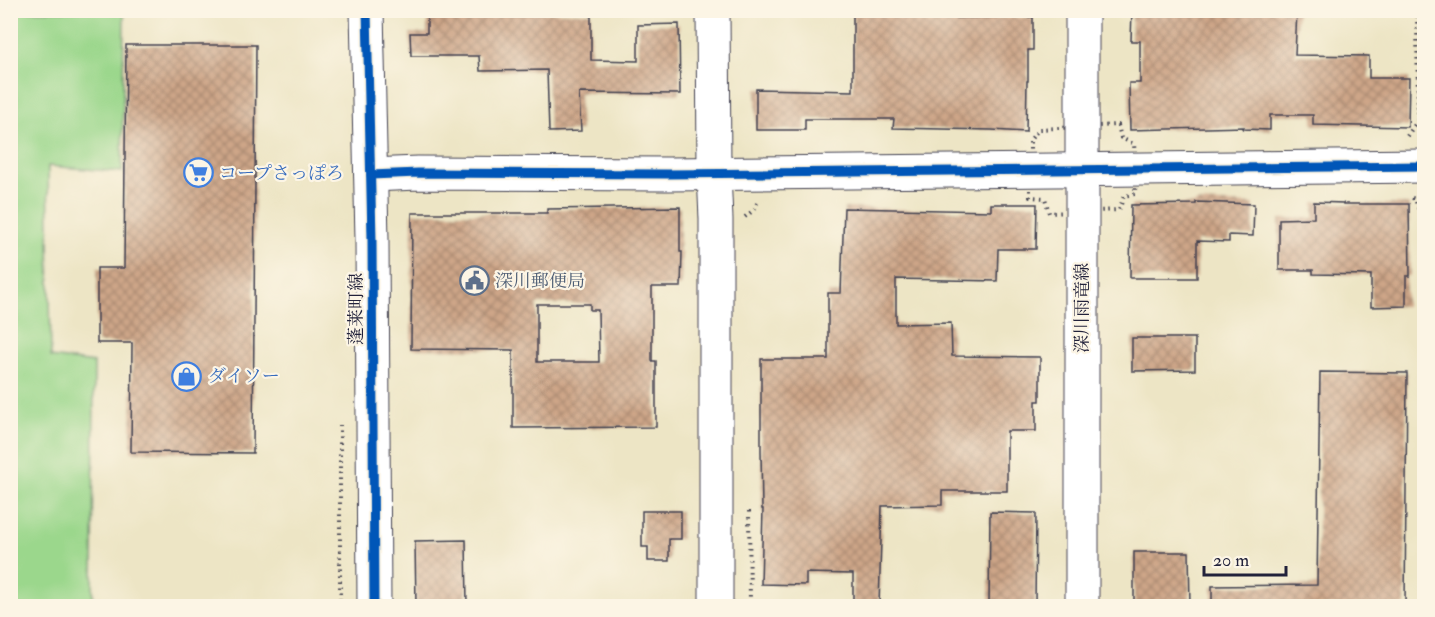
<svg xmlns="http://www.w3.org/2000/svg" width="1435" height="617" font-family="'IM FELL Double Pica','Noto Serif JP',serif">
  <style>
    .green { fill: #9bd78c; stroke: #5e7c64; stroke-width: 1.5 }
    .building { fill: url(#building-cross-hatch); fill-rule: evenodd }
    .lines { fill: none; stroke-linecap: round; stroke-linejoin: round }
    .minor-casing { stroke: #403f50; stroke-width: 35 }
    .major-casing { stroke: #403f50; stroke-width: 35 }
    .path { stroke: #403f50; stroke-width: 4; stroke-dasharray: 1.5 4.5; stroke-linecap: butt }
    .minor { stroke: #fff; stroke-width: 33 }
    .major { stroke: #fff; stroke-width: 33 }
    .cycleway-casing { stroke: #fcf5e5; stroke-width: 13 }
    .cycleway { stroke: #0057b8; stroke-width: 9 }
    .labels { text-anchor: middle; dominant-baseline: central; stroke-width: 4.5; stroke-linejoin: round; paint-order: stroke }
    .shop-label { font-size: 18px; fill: #366cbe; stroke: #fcf5e5; text-anchor: start }
    .service-label { font-size: 18px; fill: #4e5e75; stroke: #fcf5e5; text-anchor: start }
    .street-label { font-size: 18px; fill: #22223b; stroke: #fcf5e5 }
  </style>
  <defs>
    <pattern id="building-cross-hatch" width="8" height="8" patternUnits="userSpaceOnUse" patternTransform="scale(1.5)"><rect width="8" height="8" fill="#cea688"/><path d="M0 0l8 8M0 8l8-8" fill="none" stroke="#a78770"/></pattern>
  </defs>
  <rect width="100%" height="100%" fill="#fcf5e5"/>
  <filter id="ink" filterUnits="userSpaceOnUse"><feTurbulence type="fractalNoise" baseFrequency=".0167" numOctaves="2"/><feDisplacementMap in="SourceGraphic" scale="12" xChannelSelector="R" yChannelSelector="G"/><feConvolveMatrix kernelMatrix="1 2 1 2 8 2 1 2 1" color-interpolation-filters="sRGB"/></filter>
  <filter id="wash" filterUnits="userSpaceOnUse"><feTurbulence type="fractalNoise" baseFrequency=".008" numOctaves="4" result="noise"/><feDisplacementMap in="SourceGraphic" scale="24" xChannelSelector="R" yChannelSelector="G"/><feGaussianBlur stdDeviation="1.35" result="paint"/><feColorMatrix in="noise" values="0 0 0 0 0 0 0 0 0 0 0 0 0 0 0 0 0 1.4 0 .05"/><feComposite in="paint" operator="in"/></filter>
  <g filter="url(#wash)">
    <rect width="100%" height="100%" fill="#ede5c5"/>
    <polygon class="green" points="10,11 124,11 122,172 48,166 51,357 94,363 93,606 11,606"/>
    <g id="blocks">
      <g class="building">
        <polygon points="427,10 536,10 536,12 591,13 591,60 638,61 638,25 679,24 680,94 579,93 581,131 549,132 547,70 480,71 479,56 411,56 410,33 427,33"/>
        <polygon points="853,10 941,10 941,18 1033,17 1033,50 1028,50 1028,81 1027,81 1026,132 992,130 893,128 894,119 805,119 805,130 756,130 756,89 853,91"/>
        <polygon points="1132,10 1297,10 1295,55 1369,56 1369,78 1409,78 1408,127 1313,125 1313,115 1270,115 1270,130 1243,129 1244,127 1130,130 1129,83 1140,83 1140,41 1131,41"/>
        <polygon points="126,45 256,45 253,453 131,452 132,343 97,343 97,268 124,268"/>
        <polygon points="1196,202 1254,204 1253,236 1229,235 1229,242 1197,241 1197,278 1130,278 1131,205 1196,204"/>
        <polygon points="1314,202 1343,203 1343,204 1409,204 1410,276 1406,276 1406,306 1371,307 1371,275 1313,274 1313,270 1279,270 1279,219 1314,218"/>
        <polygon points="991,204 1037,204 1036,249 998,249 997,281 896,279 896,324 951,323 952,356 1040,357 1040,401 1036,401 1036,431 1007,431 1007,491 942,491 942,505 882,506 879,606 853,606 853,574 806,573 806,585 761,584 763,509 762,509 761,451 761,359 828,359 828,293 841,293 844,208 991,211"/>
        <path d="M680,207V252H682L681,287H652V361H656V427L513,428V350L411,349L412,213H547V209ZM537,304H590V310H598L599,362H537Z"/>
        <polygon points="1132,338 1195,338 1195,370 1132,371"/>
        <polygon points="1320,372 1407,373 1405,606 1212,606 1212,586 1317,585"/>
        <polygon points="642,511 681,511 681,539 669,539 669,561 648,561 648,547 642,547"/>
        <polygon points="990,512 1036,513 1035,606 989,606"/>
        <polygon points="466,540 467,606 416,606 415,541"/>
        <polygon points="1134,552 1189,552 1190,606 1134,606"/>
      </g>
    </g>
  </g>
  <g filter="url(#ink)">
    <use href="#blocks" fill-opacity="0" stroke="#403f50" stroke-width="1.5"/>
    <g class="lines">
      <defs>
        <g id="minor">
          <polyline points="367,10 372,240 374,606"/>
          <polyline points="713,10 714,173 716,219 716,606"/>
          <polyline points="371,175 418,173 668,174 1424,166"/>
        </g>
        <polyline id="major" points="1082,606 1082,10"/>
      </defs>
      <use href="#minor" class="minor-casing"/>
      <use href="#major" class="major-casing"/>
      <g class="path">
        <polyline points="1417,10 1418,120"/>
        <polygon points="1118,125 1121,138 1134,144 1136,170 1135,194 1124,196 1119,210 1049,213 1045,198 1030,197 1030,140 1039,129"/>
        <polyline points="1407,136 1418,120 1424,120"/>
        <polyline points="1412,198 1415,199 1420,213 1424,213"/>
        <polyline points="745,217 755,209 757,203"/>
        <polyline points="749,511 750,606"/>
        <polyline points="340,606 340,425"/>
      </g>
      <use href="#minor" class="minor"/>
      <use href="#major" class="major"/>
      <defs>
        <g id="cycleway">
          <polyline points="367,10 372,240 374,606"/>
          <polyline points="371,175 418,173 668,174 1424,166"/>
        </g>
      </defs>
      <use href="#cycleway" class="cycleway-casing"/>
      <use href="#cycleway" class="cycleway"/>
    </g>
  </g>
  <defs>
    <symbol id="supermarket-ring" viewBox="-11 -11 22 22"><circle r="9.5" fill="#fcf5e5" stroke="#3f7fe0" stroke-width="1.5"/><path d="M-6-5.5h2.5l.6 2H6L4.5 2H-2.5L-4.4-4H-6ZM-1.5 3.2a1.3 1.3 0 1 0 .1 0ZM3 3.2a1.3 1.3 0 1 0 .1 0Z" fill="#3f7fe0"/></symbol>
    <symbol id="civic-ring" viewBox="-11 -11 22 22"><circle r="9.5" fill="#fcf5e5" stroke="#5c6f8a" stroke-width="1.5"/><path d="M-.6-6.5H3V-4.5H.6V-3L4-1V1h2V6H-6V1h2V-1L-.6-3ZM-1.2 2.5V6h2.4V2.5Z" fill="#5c6f8a"/></symbol>
    <symbol id="shop-ring" viewBox="-11 -11 22 22"><circle r="9.5" fill="#fcf5e5" stroke="#3f7fe0" stroke-width="1.5"/><path d="M-5-2.5h2.3a2.7 3.5 0 0 1 5.4 0H5L5.5 6h-11ZM-1.5-2.5h3a1.5 2.3 0 0 0-3 0Z" fill="#3f7fe0"/></symbol>
  </defs>
  <g fill-rule="evenodd">
    <use href="#supermarket-ring" x="182" y="156" width="33" height="33"/>
    <use href="#civic-ring" x="458" y="264" width="33" height="33"/>
    <use href="#shop-ring" x="170" y="360" width="33" height="33"/>
  </g>
  <g class="labels">
    <g class="shop-label">
      <text x="219" y="173">コープさっぽろ</text>
      <text x="208" y="376">ダイソー</text>
    </g>
    <g class="service-label">
      <text x="495" y="281">深川郵便局</text>
    </g>
    <g class="street-label">
      <text transform="translate(1082 308) rotate(-90)">深川雨竜線</text>
      <text transform="translate(356 309) rotate(-90)">蓬莱町線</text>
    </g>
  </g>
  <rect width="1435" height="617" fill="none" stroke="#fcf5e5" stroke-width="36"/>
  <path d="M1204 566v9h82v-9" fill="none" stroke="#22223b" stroke-width="3"/>
  <text x="1213" y="566" font-size="18" fill="#22223b" stroke="#fcf5e5" stroke-width="4.5" paint-order="stroke">20 m</text>
</svg>
